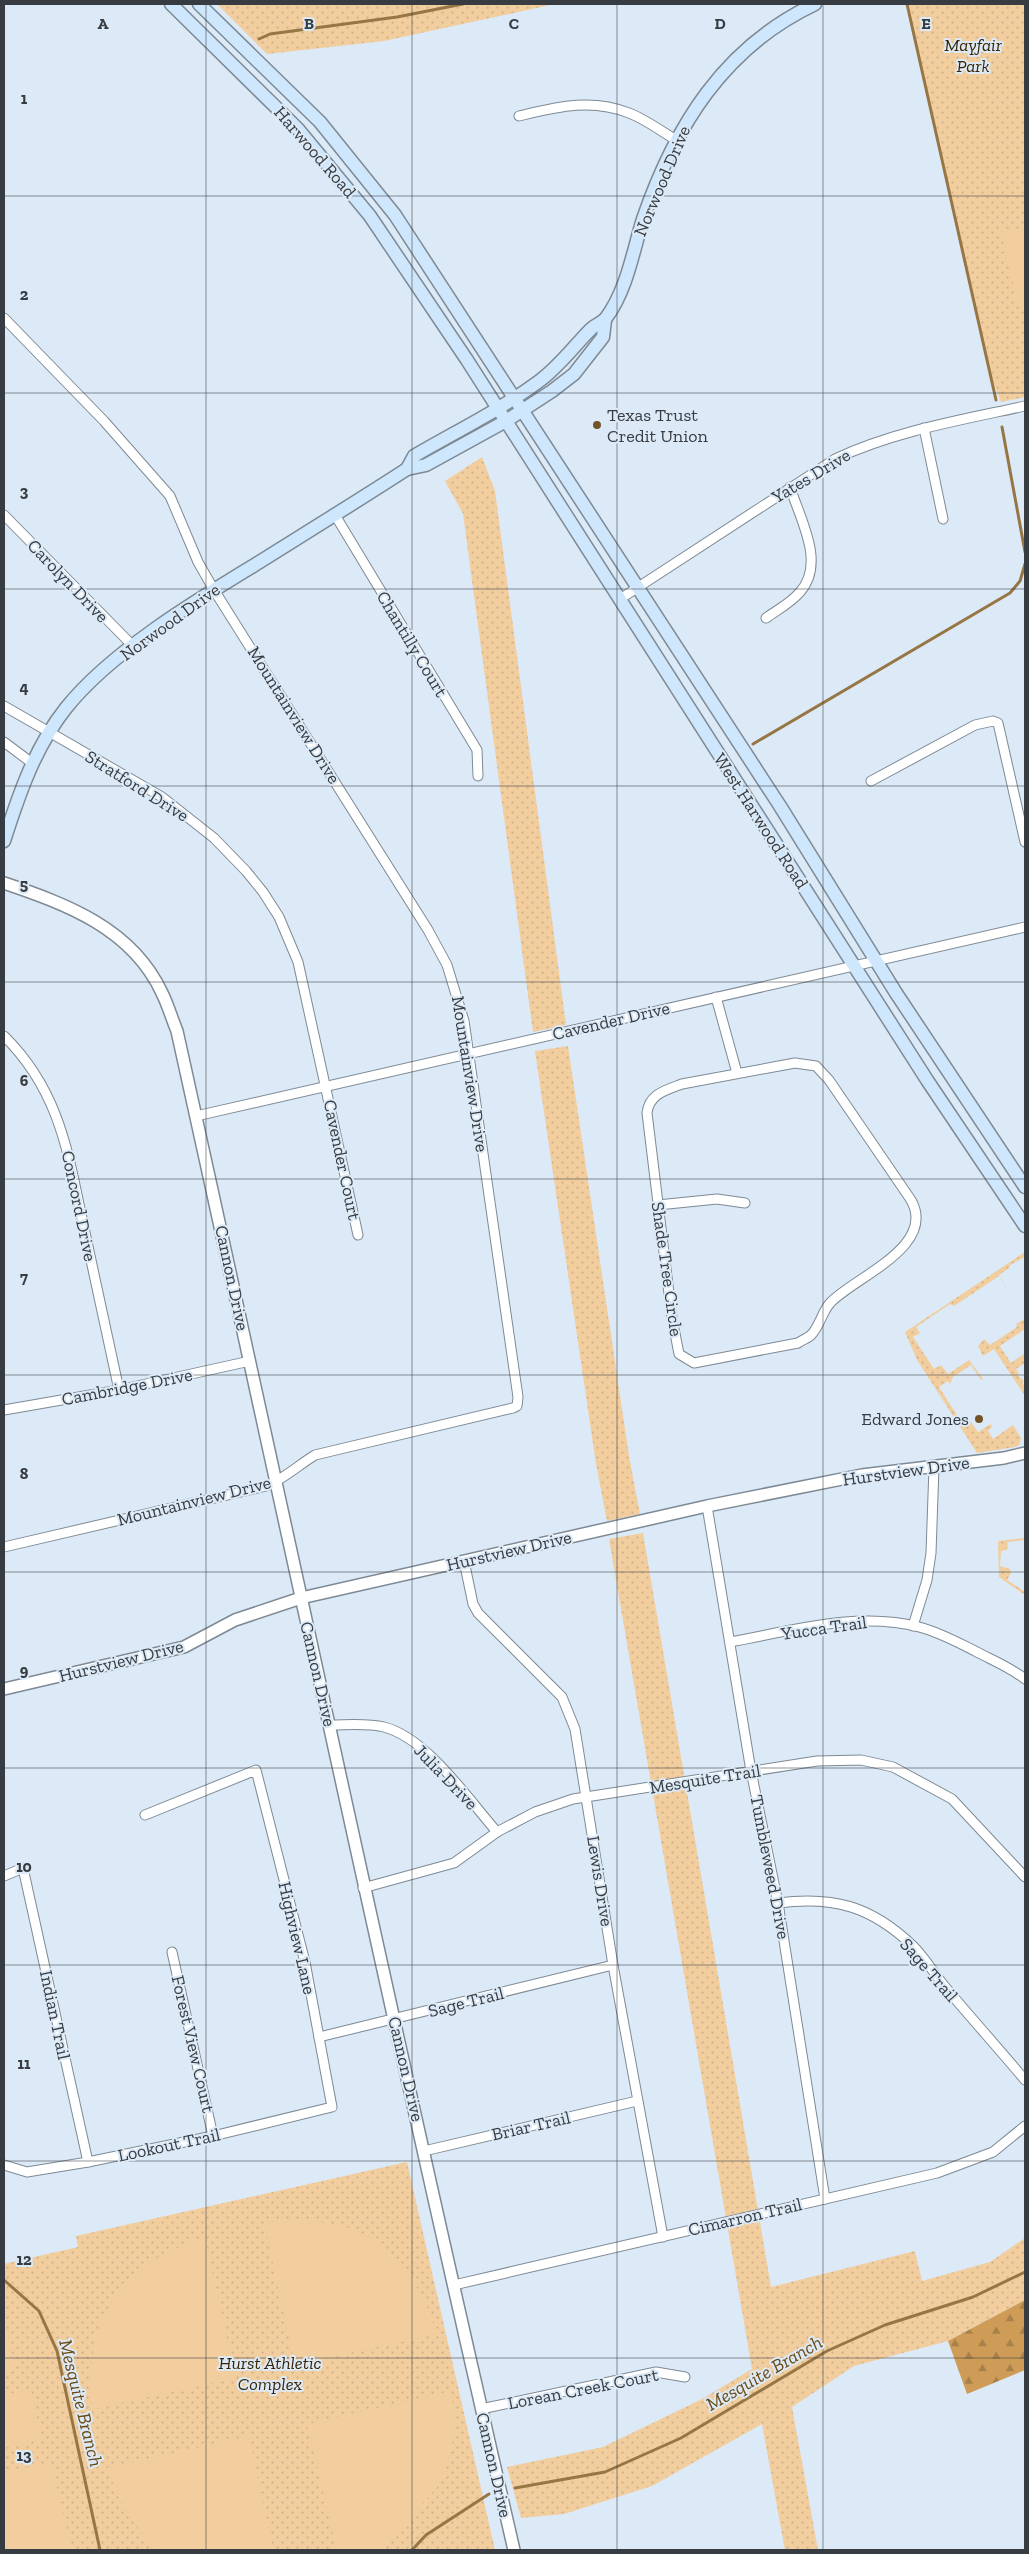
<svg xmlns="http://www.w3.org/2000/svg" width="1029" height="2554" font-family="'Zilla Slab',serif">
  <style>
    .grass { fill: url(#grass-dots) }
    .forest { fill: url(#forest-firs) }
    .garden { fill: #f2ce9f }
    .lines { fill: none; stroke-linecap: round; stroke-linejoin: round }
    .stream { stroke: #977646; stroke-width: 3 }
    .minor-casing { stroke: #7d8a95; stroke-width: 11 }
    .tertiary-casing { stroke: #7d8a95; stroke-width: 14 }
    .secondary-casing { stroke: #7d8a95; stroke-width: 15 }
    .minor { stroke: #fff; stroke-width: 9 }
    .tertiary { stroke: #fff; stroke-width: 11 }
    .secondary { stroke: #cfe7fc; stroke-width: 12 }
    .grid { fill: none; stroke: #363c41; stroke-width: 1; stroke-opacity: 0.55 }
    .poi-dot { fill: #715327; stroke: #dce9f6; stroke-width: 2 }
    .labels { text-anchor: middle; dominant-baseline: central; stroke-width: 4; stroke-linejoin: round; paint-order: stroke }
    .park-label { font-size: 18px; font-style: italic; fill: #392505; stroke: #dce9f6 }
    .street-label { font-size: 18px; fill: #363c41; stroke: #dce9f6 }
    .poi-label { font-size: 18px; fill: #363c41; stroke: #dce9f6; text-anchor: start }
    .water-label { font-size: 19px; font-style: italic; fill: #6b4912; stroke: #dce9f6 }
    .grid-label { font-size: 16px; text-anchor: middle; font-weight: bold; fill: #363c41; stroke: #dce9f6; stroke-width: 4; stroke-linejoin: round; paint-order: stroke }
  </style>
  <defs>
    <pattern id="grass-dots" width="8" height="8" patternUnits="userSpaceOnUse" patternTransform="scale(1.25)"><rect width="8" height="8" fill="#f2ce9f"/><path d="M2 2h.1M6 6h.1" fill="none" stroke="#d0b28a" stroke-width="1.8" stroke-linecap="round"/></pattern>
    <pattern id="forest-firs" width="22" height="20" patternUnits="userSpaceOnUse" patternTransform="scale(1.25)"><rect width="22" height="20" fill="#ce9c56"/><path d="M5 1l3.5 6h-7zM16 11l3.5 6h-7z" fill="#a88049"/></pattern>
  </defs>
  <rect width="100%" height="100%" fill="#dce9f6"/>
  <g class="grass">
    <polygon points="217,4 555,4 384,41 267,54"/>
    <polygon points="908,4 1025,4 1025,397 1001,402 990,374"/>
    <polygon points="482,457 495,491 566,1025 533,1032 463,514 445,481"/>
    <polygon points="568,1046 629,1456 640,1514 607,1521 596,1464 535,1051"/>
    <polygon points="1025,1252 1025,1257 1010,1265 1009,1268 999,1275 1008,1290 999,1276 954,1306 950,1304 916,1327 920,1333 913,1337 934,1369 941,1365 948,1374 969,1360 983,1379 981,1380 971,1365 953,1377 950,1384 948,1381 939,1387 964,1426 971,1422 978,1432 991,1424 992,1427 988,1431 993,1439 1013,1425 1021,1438 1019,1445 1015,1447 977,1453 917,1360 905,1332"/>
    <polygon points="1023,1320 1025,1320 1025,1329 1000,1346 1011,1363 1025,1353 1025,1363 1016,1369 1019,1373 1017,1375 1024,1381 1022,1383 1025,1386 1025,1396 994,1349 983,1356 978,1346 984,1339 990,1345 1017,1327 1016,1324"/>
    <polygon points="643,1533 771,2287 915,2251 922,2281 990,2262 1025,2238 1025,2300 948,2341 854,2366 792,2407 818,2550 785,2550 762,2424 652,2486 564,2514 521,2518 507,2467 603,2447 702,2399 752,2369 609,1539"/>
    <polygon points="1025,1538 1025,1540 1008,1542 1007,1550 1001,1551 1000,1566 1010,1569 1011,1573 1007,1580 1025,1592 1025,1595 999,1577 998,1541"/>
    <polygon points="407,2162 495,2550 4,2550 4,2264 78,2247 76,2236"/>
  </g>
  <polygon class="forest" points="1025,2300 1025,2370 967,2394 948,2341"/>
  <g class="garden">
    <polygon points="1018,229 1025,230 1025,304 1018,306 1001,232"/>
    <path d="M285,2220C309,2220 337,2222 360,2233C399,2251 426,2293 436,2334L295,2365L264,2223Z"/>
    <path d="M205,2238L236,2378L93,2409C80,2324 122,2261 205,2238Z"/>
    <polygon points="4,2317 15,2368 4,2371"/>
    <polygon points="31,2390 42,2440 4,2448 4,2395"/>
    <polygon points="451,2391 455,2420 452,2446 440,2484 381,2550 337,2550 307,2424"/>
    <path d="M249,2436L273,2550H159C132,2528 119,2500 107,2468Z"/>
    <polygon points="51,2462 72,2550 4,2550 4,2473"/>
  </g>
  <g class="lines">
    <g class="stream">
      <polyline points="907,4 996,400"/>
      <polyline points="259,39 270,34 397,17 463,4"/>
      <polyline points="1002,427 1025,552"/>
      <polyline points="753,744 1010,593 1020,581 1025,564"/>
      <polyline points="4,2280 39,2311 57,2351 100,2550"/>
      <polyline points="515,2488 605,2472 681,2438 827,2351 885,2325 973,2297 1025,2272"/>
      <polyline points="412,2550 426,2535 489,2494"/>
    </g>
    <defs>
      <g id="minor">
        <path d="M519,116C557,107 591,98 629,113C645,119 661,131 676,140"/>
        <path d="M4,318L104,421L170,496L198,562L214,590L428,930L447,965L464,1021L518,1397L517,1406L513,1408L315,1455C300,1464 281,1481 266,1486L4,1547"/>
        <polyline points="924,428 943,519"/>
        <polyline points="4,515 133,646"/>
        <polyline points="335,515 477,750 478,776"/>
        <path d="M620,599L835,459C895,431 961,420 1025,406"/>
        <path d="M766,618C777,610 791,603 800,592C826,563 800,519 790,487"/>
        <polyline points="4,706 162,797 214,838 246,871 263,892 279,917 298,962 358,1235"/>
        <polyline points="4,742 32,763"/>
        <polyline points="871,781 975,725 993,721 998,723 1025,842"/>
        <polyline points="716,997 737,1073"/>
        <path d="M4,1036C63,1094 69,1161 86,1237C97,1288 108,1339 119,1390"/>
        <path d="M795,1063L816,1066L829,1080L911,1200C937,1246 857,1276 831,1302C822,1311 820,1326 811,1335C808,1338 802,1340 798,1343L694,1363L679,1354L672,1318L647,1113C649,1094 666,1090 682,1084Z"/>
        <polyline points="196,1116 1025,927"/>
        <polyline points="658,1205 717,1199 745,1203"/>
        <polyline points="4,1410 119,1390 250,1361"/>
        <polyline points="707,1506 751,1771 778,1903 825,2199"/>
        <polyline points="464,1561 473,1604 478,1613 562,1697 575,1729 613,1965 663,2237"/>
        <polyline points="913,1626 927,1580 931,1553 934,1467"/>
        <path d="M730,1642C791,1631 858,1611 919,1627C939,1632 957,1642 975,1651C992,1660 1010,1667 1025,1679"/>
        <path d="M330,1725C348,1725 367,1723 384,1727C427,1738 468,1799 497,1832"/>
        <polyline points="4,1876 23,1868 88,2162"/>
        <polyline points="363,1888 454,1863 497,1832 535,1812 573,1799 817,1761 861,1760 893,1767 952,1799 1025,1877"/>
        <path d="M778,1903C834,1896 871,1906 913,1946C925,1958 935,1975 946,1988C972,2019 999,2049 1025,2080"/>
        <polyline points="172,1952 213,2136"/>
        <polyline points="319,2037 613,1965"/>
        <polyline points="424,2151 637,2101"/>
        <polyline points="4,2165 27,2172 88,2162 213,2136 332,2107 305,1962 256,1770 145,1815"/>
        <polyline points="454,2285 937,2173 993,2152 1025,2126"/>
        <polyline points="481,2409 656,2372 685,2377"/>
      </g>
      <g id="tertiary">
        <path d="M4,883C66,904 132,928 162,993C168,1005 172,1019 177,1031C289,1538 397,2045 514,2550"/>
        <polyline points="4,1689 184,1647 235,1620 301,1598 707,1506 862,1475 1004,1458 1025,1453"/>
      </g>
      <g id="secondary">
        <polyline points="171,4 298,129 370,216 467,360 927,1080 1025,1226"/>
        <polyline points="199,4 320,122 395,215 780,806 896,993 1025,1187"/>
        <path d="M407,469L414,456C455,432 500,410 538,382C559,367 573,347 591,329C595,325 602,323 606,318C627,290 633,251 643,219C675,126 724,47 815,4"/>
        <path d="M4,841C19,794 35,747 66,708C110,653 192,603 253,566C304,534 356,502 407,469L426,465L506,421L552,391L574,374L603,337L605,320"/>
      </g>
    </defs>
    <use href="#minor" class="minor-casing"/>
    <use href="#tertiary" class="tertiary-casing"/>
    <use href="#secondary" class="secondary-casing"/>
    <use href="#minor" class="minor"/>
    <use href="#tertiary" class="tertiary"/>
    <use href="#secondary" class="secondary"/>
  </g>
  <path class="grid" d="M206,4V2550M412,4V2550M617,4V2550M823,4V2550M4,196H1025M4,393H1025M4,589H1025M4,786H1025M4,982H1025M4,1179H1025M4,1375H1025M4,1572H1025M4,1768H1025M4,1965H1025M4,2161H1025M4,2358H1025"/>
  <g class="poi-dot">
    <circle cx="597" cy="425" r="5"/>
    <circle cx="979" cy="1419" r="5"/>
  </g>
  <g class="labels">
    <g class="park-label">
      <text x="973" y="45">Mayfair<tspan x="973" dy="21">Park</tspan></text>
      <text x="270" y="2363">Hurst Athletic<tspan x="270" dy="21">Complex</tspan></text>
    </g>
    <g class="street-label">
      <text transform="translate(315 152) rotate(49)">Harwood Road</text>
      <text transform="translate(662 181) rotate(-67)">Norwood Drive</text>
      <text transform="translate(811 476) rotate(-31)">Yates Drive</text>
      <text transform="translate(68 581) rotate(46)">Carolyn Drive</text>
      <text transform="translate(170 622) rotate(-36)">Norwood Drive</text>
      <text transform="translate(412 644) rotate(59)">Chantilly Court</text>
      <text transform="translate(294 715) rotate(58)">Mountainview Drive</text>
      <text transform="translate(137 786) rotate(32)">Stratford Drive</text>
      <text transform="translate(761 821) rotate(57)">West Harwood Road</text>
      <text transform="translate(611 1021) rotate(-13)">Cavender Drive</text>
      <text transform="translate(470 1074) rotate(81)">Mountainview Drive</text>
      <text transform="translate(342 1160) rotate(78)">Cavender Court</text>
      <text transform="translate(79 1206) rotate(78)">Concord Drive</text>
      <text transform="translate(667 1269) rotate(82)">Shade Tree Circle</text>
      <text transform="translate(232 1278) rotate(78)">Cannon Drive</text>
      <text transform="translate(127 1387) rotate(-11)">Cambridge Drive</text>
      <text transform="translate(906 1471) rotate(-8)">Hurstview Drive</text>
      <text transform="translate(194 1501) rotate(-14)">Mountainview Drive</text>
      <text transform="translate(509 1551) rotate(-13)">Hurstview Drive</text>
      <text transform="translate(824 1628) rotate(-8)">Yucca Trail</text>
      <text transform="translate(121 1661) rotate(-14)">Hurstview Drive</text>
      <text transform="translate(318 1674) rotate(77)">Cannon Drive</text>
      <text transform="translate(446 1777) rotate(46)">Julia Drive</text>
      <text transform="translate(705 1779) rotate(-9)">Mesquite Trail</text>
      <text transform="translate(770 1867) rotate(79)">Tumbleweed Drive</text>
      <text transform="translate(600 1881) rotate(81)">Lewis Drive</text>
      <text transform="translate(297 1938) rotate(77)">Highview Lane</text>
      <text transform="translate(929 1970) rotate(49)">Sage Trail</text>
      <text transform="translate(466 2002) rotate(-14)">Sage Trail</text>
      <text transform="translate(55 2015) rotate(78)">Indian Trail</text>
      <text transform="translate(193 2044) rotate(77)">Forest View Court</text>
      <text transform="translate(406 2069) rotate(77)">Cannon Drive</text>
      <text transform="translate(531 2126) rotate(-13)">Briar Trail</text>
      <text transform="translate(169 2145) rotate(-12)">Lookout Trail</text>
      <text transform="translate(745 2217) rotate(-13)">Cimarron Trail</text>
      <text transform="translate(583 2389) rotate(-11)">Lorean Creek Court</text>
      <text transform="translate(494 2465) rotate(77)">Cannon Drive</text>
    </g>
    <g class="poi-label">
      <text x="607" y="415">Texas Trust<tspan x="607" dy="21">Credit Union</tspan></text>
      <text x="969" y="1419" text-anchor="end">Edward Jones</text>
    </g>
    <g class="water-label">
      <text transform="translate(764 2373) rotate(-30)">Mesquite Branch</text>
      <text transform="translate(81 2403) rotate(76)">Mesquite Branch</text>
    </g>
  </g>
  <g class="grid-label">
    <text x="103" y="29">A</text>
    <text x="309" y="29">B</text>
    <text x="514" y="29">C</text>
    <text x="720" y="29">D</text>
    <text x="926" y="29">E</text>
    <text x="24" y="104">1</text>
    <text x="24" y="300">2</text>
    <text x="24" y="497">3</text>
    <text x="24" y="693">4</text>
    <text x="24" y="890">5</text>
    <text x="24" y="1086">6</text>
    <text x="24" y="1283">7</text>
    <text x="24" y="1479">8</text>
    <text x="24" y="1676">9</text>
    <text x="24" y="1872">10</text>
    <text x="24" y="2069">11</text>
    <text x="24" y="2265">12</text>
    <text x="24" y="2461">13</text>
  </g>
  <rect width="1029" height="2554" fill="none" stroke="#363c41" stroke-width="10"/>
</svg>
